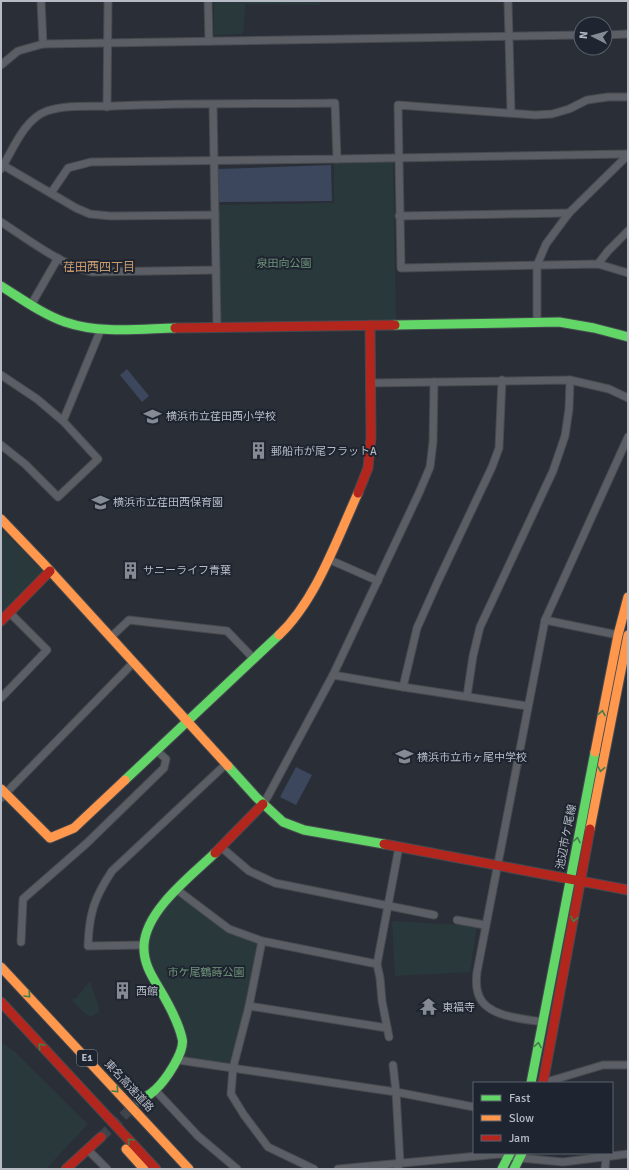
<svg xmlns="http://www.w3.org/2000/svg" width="629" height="1170" font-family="Signika,'Noto Sans JP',sans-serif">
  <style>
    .green { fill: #29383b }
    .water { fill: #3c475d }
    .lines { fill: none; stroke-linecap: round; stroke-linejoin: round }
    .secondary-tunnel { stroke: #3f434c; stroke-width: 10; stroke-dasharray: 10 5; stroke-linecap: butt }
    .street-casing { stroke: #474a4f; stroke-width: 9 }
    .fast-casing { stroke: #454950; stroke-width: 11 }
    .slow-casing { stroke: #454950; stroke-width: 11 }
    .jam-casing { stroke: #454950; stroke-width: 11 }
    .street { stroke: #5b5e64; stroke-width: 7 }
    .fast { stroke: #63d668; stroke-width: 9 }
    .slow { stroke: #ff974d; stroke-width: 9 }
    .jam { stroke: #b3261e; stroke-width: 9 }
    .oneway { stroke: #417e4c }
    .labels { text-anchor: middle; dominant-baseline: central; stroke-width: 4; stroke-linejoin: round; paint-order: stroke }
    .shield { fill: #1f2530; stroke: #898e99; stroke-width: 1 }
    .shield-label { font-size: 10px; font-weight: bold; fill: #b6bbc6 }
    .park-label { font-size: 11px; fill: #6f947a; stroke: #1f2530 }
    .poi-label { font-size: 11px; fill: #b6bbc6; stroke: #1f2530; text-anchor: start }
    .street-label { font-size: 11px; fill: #b6bbc6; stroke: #1f2530 }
    .neighbourhood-label { font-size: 12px; fill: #c89b6e; stroke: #1f2530 }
  </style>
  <rect width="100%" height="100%" fill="#2a2e36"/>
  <g class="green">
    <polygon points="214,1 320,1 320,5 245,4 243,34 214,35"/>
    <polygon points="393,162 396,321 220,324 217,205 334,203 334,164"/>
    <polygon points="1,529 43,571 1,615"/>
    <polygon points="176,889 229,929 262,941 233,1068 178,1060 183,1039 160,987 144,945 147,930"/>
    <polygon points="392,921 477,926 470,972 395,976"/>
    <polygon points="90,981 98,1005 99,1012 90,1017 82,1011 72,1000 73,998 75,999"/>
    <polygon points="1,1042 15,1052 88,1124 46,1169 1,1169"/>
  </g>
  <g class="water">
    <polygon points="331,165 332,201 219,202 218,169"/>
    <polygon points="127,369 149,396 142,402 120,375"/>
    <polygon points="296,767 312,775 296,805 280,797"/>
  </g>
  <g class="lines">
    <polyline class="secondary-tunnel" points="101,1137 137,1103"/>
    <defs>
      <g id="street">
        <polyline points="41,1 43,44"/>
        <polyline points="208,1 209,41"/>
        <polyline points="508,1 511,113"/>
        <polyline points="605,35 628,34"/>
        <polyline points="1,65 18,51 43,44 581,35"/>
        <polyline points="628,97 608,97 587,100 569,109 552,114 535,115 398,105 401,268 598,264 628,273"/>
        <polyline points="213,105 217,327"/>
        <polyline points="107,107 108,1"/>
        <polyline points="337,159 628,154"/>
        <polyline points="1,164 76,208 90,214 110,216 215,215"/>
        <path d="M1,169C13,150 24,119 47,111C66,104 94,107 114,106C188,103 262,104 335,103L337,159L91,162L68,168L51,193"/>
        <polyline points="399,216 569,213"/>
        <path d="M1,222C26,238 64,267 92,272L216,270"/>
        <polyline points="598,264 608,251 628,231"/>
        <polyline points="31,305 58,258"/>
        <polyline points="537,323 537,265 546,244 569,213 628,155"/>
        <polyline points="1,375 37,399 63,421 98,459 58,497 25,464 1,445"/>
        <polyline points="371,383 570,380 609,389 628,398"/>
        <polyline points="63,421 101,329"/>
        <polyline points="328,559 378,581"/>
        <polyline points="545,620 618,635"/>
        <polyline points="110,638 129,620 227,631 254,659"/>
        <polyline points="333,675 403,687 527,706"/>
        <polyline points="403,687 417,628 438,581 492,467 499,448 502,380"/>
        <polyline points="467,696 473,656 480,627 553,471 565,436 569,409 570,380"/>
        <polyline points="1,698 47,650 10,613"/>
        <polyline points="1,798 133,663"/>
        <polyline points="263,804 268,796 333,675 419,493 430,467 433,442 434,382"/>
        <polyline points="221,847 249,871 275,883 434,915"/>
        <polyline points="176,889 229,929 262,941 377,964"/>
        <polyline points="457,920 485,925"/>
        <polyline points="262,941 249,1006 233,1068 231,1094 244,1115 268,1147 314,1169"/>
        <polyline points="21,942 23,899 87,843 164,768 166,759 157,751"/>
        <path d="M144,945L88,946C89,914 94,898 112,871L226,764"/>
        <polyline points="249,1006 387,1028"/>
        <path d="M543,1022C524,1019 487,1017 479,996C476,989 476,980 477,972L545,620L628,437"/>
        <polyline points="389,1037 382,1001 380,978 377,964 399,847"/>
        <polyline points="178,1060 396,1092 393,1065"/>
        <polyline points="543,1083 603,1065 628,1065"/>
        <polyline points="155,1090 198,1136 237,1169"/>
        <polyline points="88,1150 107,1169"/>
        <polyline points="338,1169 500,1154 520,1158 563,1162 628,1154"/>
        <polyline points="397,1169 400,1163 396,1092 474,1107"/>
        <polyline points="605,1169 606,1157"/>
      </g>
      <g id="fast">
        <path d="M1,286C22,299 42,314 65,322C100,334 139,329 175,328"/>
        <polyline points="395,325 559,322 594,328 628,337"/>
        <polyline points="228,766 256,797 283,822 304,830 384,844"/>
        <polyline points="125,780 279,635"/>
        <polyline points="531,1083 595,752"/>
        <path d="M140,1101C145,1097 151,1094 155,1090C165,1081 186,1051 182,1038C178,1021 168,1003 159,988C151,975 143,962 144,945C146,910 191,876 215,853"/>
        <polyline points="502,1169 510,1153"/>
        <polyline points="514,1169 522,1153"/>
      </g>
      <g id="slow">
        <polyline points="1,519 43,563 228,766"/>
        <path d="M279,635C316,600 337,539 358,493"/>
        <polyline points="595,752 618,635 628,597"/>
        <polyline points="1,789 50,838 74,828 125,780"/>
        <polyline points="590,829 628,635"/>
        <polyline points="1,967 189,1169"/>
        <polyline points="126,1149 144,1169"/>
      </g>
      <g id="jam">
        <polyline points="175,328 395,325"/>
        <polyline points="358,493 368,468 371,437 370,325"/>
        <polyline points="1,621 50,571"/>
        <polyline points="384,844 628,890"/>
        <polyline points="215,853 263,804"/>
        <polyline points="1,1002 156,1169"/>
        <polyline points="543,1083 590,829"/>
        <polyline points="66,1169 101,1137"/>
      </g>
    </defs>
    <use href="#street" class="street-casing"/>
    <use href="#fast" class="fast-casing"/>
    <use href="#slow" class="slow-casing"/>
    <use href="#jam" class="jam-casing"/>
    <use href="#street" class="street"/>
    <use href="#fast" class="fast"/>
    <use href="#slow" class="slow"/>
    <use href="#jam" class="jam"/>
  </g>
  <defs><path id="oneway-chevron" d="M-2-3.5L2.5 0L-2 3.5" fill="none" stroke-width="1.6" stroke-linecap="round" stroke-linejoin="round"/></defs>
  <g class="oneway">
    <use href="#oneway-chevron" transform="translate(602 713) rotate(-79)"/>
    <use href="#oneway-chevron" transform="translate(601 769) rotate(101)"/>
    <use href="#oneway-chevron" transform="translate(577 840) rotate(-79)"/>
    <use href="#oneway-chevron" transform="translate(574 919) rotate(101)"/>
    <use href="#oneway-chevron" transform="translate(28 995) rotate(47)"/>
    <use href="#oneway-chevron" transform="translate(538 1045) rotate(-79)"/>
    <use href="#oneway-chevron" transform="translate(41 1046) rotate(-132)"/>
    <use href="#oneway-chevron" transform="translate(116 1090) rotate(47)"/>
    <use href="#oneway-chevron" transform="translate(130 1141) rotate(-133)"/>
  </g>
  <defs>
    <symbol id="school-bare" viewBox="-9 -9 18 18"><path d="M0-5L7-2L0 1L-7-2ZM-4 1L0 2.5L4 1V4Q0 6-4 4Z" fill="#858a94" stroke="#1f2530" stroke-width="2.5" paint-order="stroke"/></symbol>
    <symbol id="building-bare" viewBox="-9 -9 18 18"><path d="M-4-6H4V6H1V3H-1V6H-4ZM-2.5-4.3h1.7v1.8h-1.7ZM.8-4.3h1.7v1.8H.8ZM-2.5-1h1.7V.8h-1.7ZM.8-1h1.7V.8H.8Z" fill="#858a94" stroke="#1f2530" stroke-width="2.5" paint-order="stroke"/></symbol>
    <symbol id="temple-bare" viewBox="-9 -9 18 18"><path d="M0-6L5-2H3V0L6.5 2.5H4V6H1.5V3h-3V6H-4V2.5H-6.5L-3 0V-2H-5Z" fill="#858a94" stroke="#1f2530" stroke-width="2.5" paint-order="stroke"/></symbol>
  </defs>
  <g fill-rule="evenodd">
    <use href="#school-bare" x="140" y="404" width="25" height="25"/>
    <use href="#building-bare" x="246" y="438" width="25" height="25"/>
    <use href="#school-bare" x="88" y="490" width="25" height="25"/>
    <use href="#building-bare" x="118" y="558" width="25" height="25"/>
    <use href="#school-bare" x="392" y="744" width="25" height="25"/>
    <use href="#building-bare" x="110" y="978" width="25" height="25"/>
    <use href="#temple-bare" x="416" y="994" width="25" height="25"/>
  </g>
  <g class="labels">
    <rect class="shield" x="77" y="1050" width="20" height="16" rx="3"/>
    <g class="shield-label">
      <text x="87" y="1058">E1</text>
    </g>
    <g class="park-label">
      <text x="284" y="263">泉田向公園</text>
      <text x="206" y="972">市ケ尾鶴蒔公園</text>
    </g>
    <g class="poi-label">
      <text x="166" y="416">横浜市立荏田西小学校</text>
      <text x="271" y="451">郵船市が尾フラットA</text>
      <text x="113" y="502">横浜市立荏田西保育園</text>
      <text x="143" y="570">サニーライフ青葉</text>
      <text x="417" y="757">横浜市立市ヶ尾中学校</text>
      <text x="136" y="991">西館</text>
      <text x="442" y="1007">東福寺</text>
    </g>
    <g class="street-label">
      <text transform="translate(566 837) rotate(-79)">池辺市ケ尾線</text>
      <text transform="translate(129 1086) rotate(47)">東名高速道路</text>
    </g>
    <g class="neighbourhood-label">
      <text x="99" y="267">荏田西四丁目</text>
    </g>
  </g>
  <rect width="629" height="1170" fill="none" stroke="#b6bbc6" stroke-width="4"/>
  <rect x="473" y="1082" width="140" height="72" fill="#1f2530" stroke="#5b616c"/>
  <rect x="481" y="1095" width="20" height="6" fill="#63d668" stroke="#5b616c"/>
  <text x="509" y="1102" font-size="12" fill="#b6bbc6">Fast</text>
  <rect x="481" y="1115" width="20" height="6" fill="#ff974d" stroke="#5b616c"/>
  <text x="509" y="1122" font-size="12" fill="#b6bbc6">Slow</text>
  <rect x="481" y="1135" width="20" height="6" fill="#b3261e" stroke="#5b616c"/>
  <text x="509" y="1142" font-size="12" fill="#b6bbc6">Jam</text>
  <g transform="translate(593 36) rotate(276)"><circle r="19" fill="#1f2530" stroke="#5b616c"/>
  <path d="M0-3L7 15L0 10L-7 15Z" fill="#858a94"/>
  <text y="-6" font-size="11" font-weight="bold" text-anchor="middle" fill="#b6bbc6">N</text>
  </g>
</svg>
